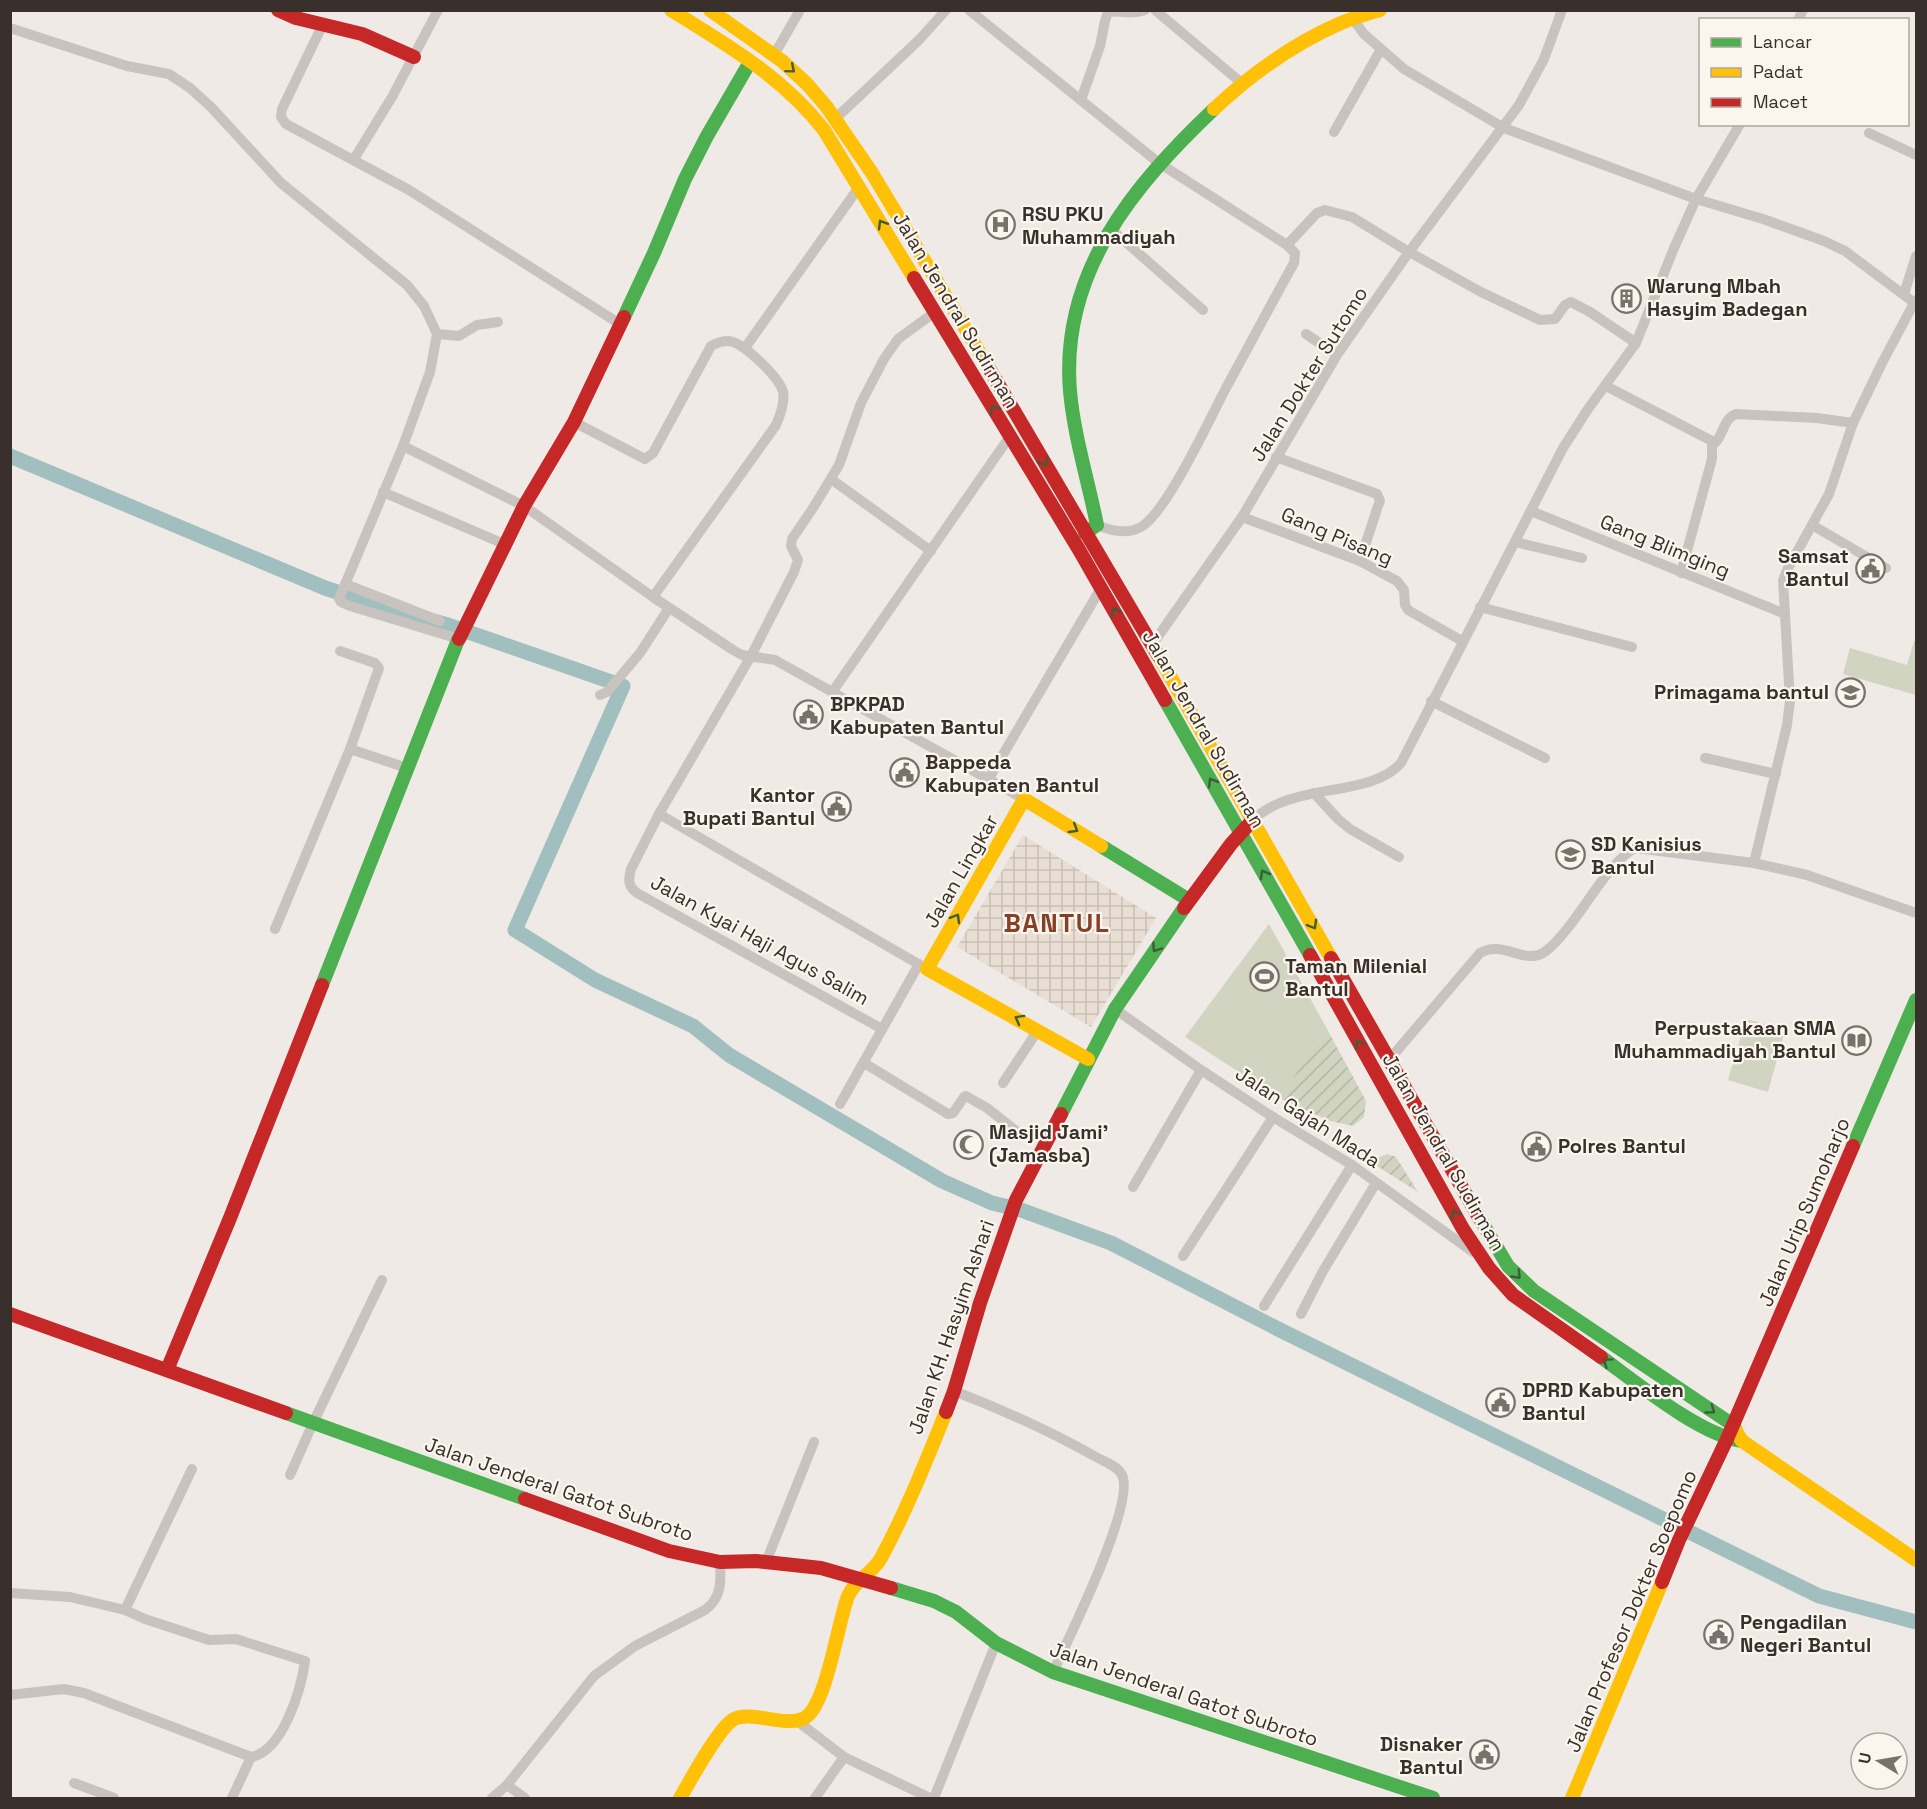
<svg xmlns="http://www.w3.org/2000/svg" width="1927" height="1809" font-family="'Space Grotesk',sans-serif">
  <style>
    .park { fill: #d0d4c0 }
    .garden { fill: url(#garden-furrows) }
    .plaza { fill: url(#plaza-grid) }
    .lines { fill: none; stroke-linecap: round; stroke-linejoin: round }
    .canal { stroke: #a1bfbf; stroke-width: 15 }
    .street { stroke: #c8c3be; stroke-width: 10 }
    .fast { stroke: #4caf50; stroke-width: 14 }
    .slow { stroke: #ffc107; stroke-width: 14 }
    .jam { stroke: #c62828; stroke-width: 14 }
    .oneway { stroke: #405c38 }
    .labels { text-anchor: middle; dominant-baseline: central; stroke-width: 4.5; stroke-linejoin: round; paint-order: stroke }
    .poi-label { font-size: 20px; font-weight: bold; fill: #39302b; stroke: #faf5ed; text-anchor: start }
    .street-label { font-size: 20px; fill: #39302b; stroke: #faf5ed }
    .district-label { font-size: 26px; font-weight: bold; letter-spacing: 1.5px; fill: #864026; stroke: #faf5ed }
  </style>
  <defs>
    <pattern id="garden-furrows" width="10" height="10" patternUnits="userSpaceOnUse" patternTransform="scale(1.5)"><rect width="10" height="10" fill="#d0d4c0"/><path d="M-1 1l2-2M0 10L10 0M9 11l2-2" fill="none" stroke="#b3b6a5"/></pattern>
    <pattern id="plaza-grid" width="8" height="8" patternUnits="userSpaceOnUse" patternTransform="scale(1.5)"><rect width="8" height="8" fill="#e8ded3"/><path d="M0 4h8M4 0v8" fill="none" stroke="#c8bfb5"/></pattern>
  </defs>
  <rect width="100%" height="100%" fill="#efeae5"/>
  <g class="park">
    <polygon points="1914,641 1916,642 1916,695 1843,674 1850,648 1907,665"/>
    <polygon points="1269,924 1327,1029 1279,1098 1185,1037"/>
    <polygon points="1746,1019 1785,1030 1768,1092 1728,1080"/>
  </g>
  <g class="garden">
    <polygon points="1327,1029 1366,1101 1364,1117 1353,1126 1330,1121 1279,1098"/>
    <polygon points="1387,1154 1396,1157 1418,1192 1377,1166 1375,1162 1378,1158"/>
  </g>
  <polygon class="plaza" points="1023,835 1156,918 1091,1027 957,947"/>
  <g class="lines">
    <polyline class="canal" points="10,456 325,588 386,608 448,625 623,686 515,930 595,980 693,1026 729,1055 751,1068 942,1181 992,1203 1021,1210 1111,1243 1278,1329 1819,1596 1916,1622"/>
    <g class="street">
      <polyline points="969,10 1159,163 1287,245 1317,213 1325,210 1352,217 1409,252 1481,292 1540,320 1555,319 1565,305 1571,302 1590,312 1636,343"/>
      <polyline points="1155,10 1244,85"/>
      <polyline points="1352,18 1364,34 1404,69 1504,128 1696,199 1763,219 1824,241 1845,251 1916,304"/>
      <polyline points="1798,20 1803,10"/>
      <polyline points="323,24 282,109 281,117 286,124 409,190 620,324"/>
      <polyline points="10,28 127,66 169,74 190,88 211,107 281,183 407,285 424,306 437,334 430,372 403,446 339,599 341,602 350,606 459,639"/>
      <polyline points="774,55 800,10"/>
      <path d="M1081,100L1100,46L1105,21L1108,12C1122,10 1133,15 1145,10"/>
      <polyline points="836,118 919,40 946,10"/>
      <polyline points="1334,132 1381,49"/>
      <polyline points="1869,133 1916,155"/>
      <polyline points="354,159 392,97 438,10"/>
      <polyline points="1111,229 1203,310"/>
      <polyline points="1904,294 1916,256"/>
      <polyline points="437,334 459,336 477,325 498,322"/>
      <polyline points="1306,334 1337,355"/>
      <polyline points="745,348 859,187"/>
      <polyline points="1606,386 1712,441 1712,459 1681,573"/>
      <path d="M574,422L645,459L653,453L711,346C716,343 722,341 729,341C744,343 780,378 783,392C785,402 780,416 776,425L653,597"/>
      <path d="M1712,445C1724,438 1722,419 1736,414L1817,418L1853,423"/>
      <polyline points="403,446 524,506 653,597 733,650 742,655 775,660 1024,799"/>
      <polyline points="1276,457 1377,494 1380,501 1378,506 1360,561"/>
      <polyline points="831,479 931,551"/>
      <polyline points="383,492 504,544"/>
      <polyline points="1531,511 1785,614"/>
      <polyline points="1242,517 1360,561 1397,581 1404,590 1405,605 1408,610 1462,641"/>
      <path d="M1097,525C1111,531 1127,535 1141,527C1167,512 1210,418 1226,388C1249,346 1271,304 1294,263L1295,253L1287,245"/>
      <polyline points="1812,525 1886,568"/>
      <polyline points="1515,542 1582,558"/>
      <polyline points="345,584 440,621"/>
      <polyline points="1480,607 1632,647"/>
      <polyline points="1152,645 1242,517 1337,355 1409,252 1519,105 1544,59 1562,10"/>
      <polyline points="340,651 375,663 379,668 350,749"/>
      <polyline points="833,691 1010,436"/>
      <polyline points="600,695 607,692 640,653 669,608"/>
      <polyline points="1431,701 1545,758"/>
      <polyline points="1705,758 1776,774"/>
      <polyline points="988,780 1101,588"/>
      <polyline points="1314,793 1338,819 1350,829 1399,857"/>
      <polyline points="659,814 927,969"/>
      <path d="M1253,820C1291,782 1371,798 1401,763L1563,448L1588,409L1636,343L1674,248L1696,199L1740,124"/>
      <polyline points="1754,863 1787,725 1790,701 1783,580 1787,570 1829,494 1853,423 1882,363 1914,303"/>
      <polyline points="275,929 350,749 407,768"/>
      <polyline points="1115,1009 1201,1070 1273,1117 1352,1165 1473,1252"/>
      <path d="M882,1029L637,893C628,886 628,880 631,869L659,814L751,656L794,572L798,560L791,546L792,539L813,508L839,465L861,403L884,359L898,339L935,312"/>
      <path d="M1389,1060L1480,953C1504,939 1525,967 1546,951C1576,928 1607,860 1636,848L1754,863L1807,875L1916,913"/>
      <polyline points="864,1063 948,1114 953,1113 964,1097 966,1096 987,1108 1015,1130"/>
      <polyline points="1003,1083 1038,1030"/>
      <polyline points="840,1104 919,964"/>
      <polyline points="1133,1187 1201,1070"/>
      <polyline points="1183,1256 1273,1117"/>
      <polyline points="1264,1306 1352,1165"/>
      <polyline points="1301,1314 1323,1271 1376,1183"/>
      <path d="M954,1391C1003,1410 1050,1431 1096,1457C1103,1461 1118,1466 1122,1475C1136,1503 1068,1640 1053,1672"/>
      <polyline points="290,1475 313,1423 382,1280"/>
      <polyline points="766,1562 814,1442"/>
      <path d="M10,1593L70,1597L125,1610L145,1619L209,1640L236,1639L305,1661C301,1690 283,1751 251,1757"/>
      <polyline points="125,1610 192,1469"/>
      <polyline points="10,1695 64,1689 84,1693 251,1757 232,1798"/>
      <polyline points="796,1720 844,1757 930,1798"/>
      <polyline points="74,1783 114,1798"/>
      <polyline points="507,1785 525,1798"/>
      <path d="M492,1798L507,1785L594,1676L635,1646L705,1610C722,1598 721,1580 720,1562"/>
      <polyline points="815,1798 844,1757"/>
      <polyline points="934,1798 996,1643"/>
    </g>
    <g class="fast">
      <polyline points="624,317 654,253 685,179 707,136 750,62"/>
      <path d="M1085,533L1097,525C1088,480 1074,436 1070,391C1060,272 1134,185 1214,109"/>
      <polyline points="1165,700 1310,955"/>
      <polyline points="1101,846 1189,900"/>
      <polyline points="322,985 458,640"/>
      <polyline points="1061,1114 1115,1009 1184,908"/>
      <polyline points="1853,1146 1916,1000"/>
      <polyline points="1480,1219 1508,1266 1534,1291 1733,1425 1736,1431"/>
      <path d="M1601,1357C1637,1383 1700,1435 1742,1441"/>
      <polyline points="286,1413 525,1499"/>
      <polyline points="891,1588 934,1601 956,1612 996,1643 1053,1672 1433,1798"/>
    </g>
    <g class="slow">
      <path d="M671,10C727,45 783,77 824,130L914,278"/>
      <polyline points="710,10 782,61 807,84 826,106 872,173 990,370"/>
      <path d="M1214,109C1250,75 1295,43 1341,23C1353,18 1367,14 1380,10"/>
      <polyline points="1158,655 1331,958"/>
      <polyline points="1088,1059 927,969 1024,799 1101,846"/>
      <polyline points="1736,1431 1742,1441 1916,1560"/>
      <path d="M680,1798C690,1781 719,1727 734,1719C753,1710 789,1729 806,1717C827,1702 838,1622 848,1596C854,1581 873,1573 881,1558C906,1512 926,1461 946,1412"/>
      <polyline points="1572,1798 1662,1582"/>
    </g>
    <g class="jam">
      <polyline points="278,10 296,18 362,34 414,57"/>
      <polyline points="914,278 1078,548 1165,700"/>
      <polyline points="990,370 1158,655"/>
      <polyline points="459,639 524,506 574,422 624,317"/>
      <polyline points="1184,908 1231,844 1250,823"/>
      <polyline points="1310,955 1463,1229 1489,1268 1513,1295 1601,1357"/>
      <polyline points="1331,958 1480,1219"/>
      <polyline points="10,1314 286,1413"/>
      <polyline points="167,1370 230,1218 322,985"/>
      <polyline points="946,1412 954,1391 980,1303 1016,1200 1061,1114"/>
      <polyline points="525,1499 669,1551 720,1562 756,1561 821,1568 891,1588"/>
      <polyline points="1662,1582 1679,1540 1727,1439 1853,1146"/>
    </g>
  </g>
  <defs><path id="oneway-chevron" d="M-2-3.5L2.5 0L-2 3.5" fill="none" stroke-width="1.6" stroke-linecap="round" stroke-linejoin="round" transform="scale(1.5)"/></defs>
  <g class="oneway">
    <use href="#oneway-chevron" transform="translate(791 69) rotate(40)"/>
    <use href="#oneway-chevron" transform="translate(882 224) rotate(-121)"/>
    <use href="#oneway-chevron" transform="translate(994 409) rotate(-121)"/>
    <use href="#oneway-chevron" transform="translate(1044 462) rotate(60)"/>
    <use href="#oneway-chevron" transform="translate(1115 612) rotate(-119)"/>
    <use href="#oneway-chevron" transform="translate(1212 782) rotate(-120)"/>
    <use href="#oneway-chevron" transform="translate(1074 829) rotate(31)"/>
    <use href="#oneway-chevron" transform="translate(1264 874) rotate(-119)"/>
    <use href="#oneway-chevron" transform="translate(956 918) rotate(-60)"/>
    <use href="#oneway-chevron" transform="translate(1313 925) rotate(60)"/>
    <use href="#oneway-chevron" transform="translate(1156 948) rotate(124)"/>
    <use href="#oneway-chevron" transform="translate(1019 1019) rotate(-151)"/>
    <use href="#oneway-chevron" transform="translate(1359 1044) rotate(-120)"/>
    <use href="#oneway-chevron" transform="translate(1455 1214) rotate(-118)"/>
    <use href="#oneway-chevron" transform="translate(1517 1275) rotate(46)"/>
    <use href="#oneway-chevron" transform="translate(1607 1362) rotate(-145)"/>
    <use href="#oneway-chevron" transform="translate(1711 1410) rotate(36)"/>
  </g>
  <defs>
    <symbol id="hospital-ring" viewBox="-11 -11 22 22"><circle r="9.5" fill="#faf5ed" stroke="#79716c" stroke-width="1.5"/><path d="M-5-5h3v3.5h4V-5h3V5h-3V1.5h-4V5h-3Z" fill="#79716c"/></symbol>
    <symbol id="building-ring" viewBox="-11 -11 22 22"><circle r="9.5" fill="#faf5ed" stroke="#79716c" stroke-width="1.5"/><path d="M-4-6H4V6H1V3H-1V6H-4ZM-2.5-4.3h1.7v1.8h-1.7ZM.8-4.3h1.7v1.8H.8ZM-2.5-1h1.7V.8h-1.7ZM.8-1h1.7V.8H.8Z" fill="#79716c"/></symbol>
    <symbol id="civic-ring" viewBox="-11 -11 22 22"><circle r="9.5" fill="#faf5ed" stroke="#79716c" stroke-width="1.5"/><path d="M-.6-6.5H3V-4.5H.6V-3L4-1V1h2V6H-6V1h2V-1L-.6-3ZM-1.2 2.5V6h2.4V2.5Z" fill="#79716c"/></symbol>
    <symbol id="school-ring" viewBox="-11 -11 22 22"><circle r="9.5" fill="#faf5ed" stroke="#79716c" stroke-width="1.5"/><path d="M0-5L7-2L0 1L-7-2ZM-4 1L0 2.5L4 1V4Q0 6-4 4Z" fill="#79716c"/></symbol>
    <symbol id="stadium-ring" viewBox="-11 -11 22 22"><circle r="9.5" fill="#faf5ed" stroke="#79716c" stroke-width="1.5"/><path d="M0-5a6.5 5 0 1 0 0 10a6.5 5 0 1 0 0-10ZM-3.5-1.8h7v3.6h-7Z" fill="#79716c"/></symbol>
    <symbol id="library-ring" viewBox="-11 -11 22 22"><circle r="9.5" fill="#faf5ed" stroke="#79716c" stroke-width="1.5"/><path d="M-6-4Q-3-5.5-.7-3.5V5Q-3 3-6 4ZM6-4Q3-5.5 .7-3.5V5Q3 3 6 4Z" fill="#79716c"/></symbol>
    <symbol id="mosque-ring" viewBox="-11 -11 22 22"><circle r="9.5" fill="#faf5ed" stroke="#79716c" stroke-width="1.5"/><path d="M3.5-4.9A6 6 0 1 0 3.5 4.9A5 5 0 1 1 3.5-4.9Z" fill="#79716c"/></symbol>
  </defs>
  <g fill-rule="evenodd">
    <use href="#hospital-ring" x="984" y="208" width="33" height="33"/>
    <use href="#building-ring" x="1610" y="282" width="33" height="33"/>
    <use href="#civic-ring" x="1854" y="552" width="33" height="33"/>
    <use href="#school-ring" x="1834" y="676" width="33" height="33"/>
    <use href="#civic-ring" x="792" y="698" width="33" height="33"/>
    <use href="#civic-ring" x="888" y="756" width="33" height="33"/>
    <use href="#civic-ring" x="820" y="790" width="33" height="33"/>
    <use href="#school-ring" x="1554" y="838" width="33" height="33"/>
    <use href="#stadium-ring" x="1248" y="960" width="33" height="33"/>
    <use href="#library-ring" x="1840" y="1024" width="33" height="33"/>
    <use href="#mosque-ring" x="952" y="1128" width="33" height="33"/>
    <use href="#civic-ring" x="1520" y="1130" width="33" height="33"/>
    <use href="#civic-ring" x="1484" y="1386" width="33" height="33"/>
    <use href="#civic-ring" x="1702" y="1618" width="33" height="33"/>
    <use href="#civic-ring" x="1468" y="1738" width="33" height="33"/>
  </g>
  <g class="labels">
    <g class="poi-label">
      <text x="1022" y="214">RSU PKU<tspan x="1022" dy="23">Muhammadiyah</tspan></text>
      <text x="1647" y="286">Warung Mbah<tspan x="1647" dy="23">Hasyim Badegan</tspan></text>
      <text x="1849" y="556" text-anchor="end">Samsat<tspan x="1849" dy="23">Bantul</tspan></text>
      <text x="1829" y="692" text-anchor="end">Primagama bantul</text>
      <text x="830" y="704">BPKPAD<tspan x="830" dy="23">Kabupaten Bantul</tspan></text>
      <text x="925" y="762">Bappeda<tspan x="925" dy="23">Kabupaten Bantul</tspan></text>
      <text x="815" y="795" text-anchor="end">Kantor<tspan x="815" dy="23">Bupati Bantul</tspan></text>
      <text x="1591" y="844">SD Kanisius<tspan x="1591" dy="23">Bantul</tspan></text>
      <text x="1285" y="966">Taman Milenial<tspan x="1285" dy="23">Bantul</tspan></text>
      <text x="1836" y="1028" text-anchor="end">Perpustakaan SMA<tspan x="1836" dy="23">Muhammadiyah Bantul</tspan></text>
      <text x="989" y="1132">Masjid Jami'<tspan x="989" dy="23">(Jamasba)</tspan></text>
      <text x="1558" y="1146">Polres Bantul</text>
      <text x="1522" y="1390">DPRD Kabupaten<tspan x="1522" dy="23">Bantul</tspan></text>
      <text x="1740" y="1622">Pengadilan<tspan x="1740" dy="23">Negeri Bantul</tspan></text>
      <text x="1463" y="1744" text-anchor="end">Disnaker<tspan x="1463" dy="23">Bantul</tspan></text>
    </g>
    <g class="street-label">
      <text transform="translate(956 310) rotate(59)">Jalan Jendral Sudirman</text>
      <text transform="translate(1309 374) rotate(-58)">Jalan Dokter Sutomo</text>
      <text transform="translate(1337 536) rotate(23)">Gang Pisang</text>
      <text transform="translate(1665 546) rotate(22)">Gang Blimging</text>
      <text transform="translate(1204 729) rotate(60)">Jalan Jendral Sudirman</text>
      <text transform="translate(961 871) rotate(-60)">Jalan Lingkar</text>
      <text transform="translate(760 940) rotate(29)">Jalan Kyai Haji Agus Salim</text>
      <text transform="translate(1308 1117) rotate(33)">Jalan Gajah Mada</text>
      <text transform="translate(1444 1152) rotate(60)">Jalan Jendral Sudirman</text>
      <text transform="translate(1804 1212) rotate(-67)">Jalan Urip Sumoharjo</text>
      <text transform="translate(951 1327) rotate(-71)">Jalan KH. Hasyim Ashari</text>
      <text transform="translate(559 1489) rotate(19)">Jalan Jenderal Gatot Subroto</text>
      <text transform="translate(1631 1611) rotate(-67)">Jalan Profesor Dokter Soepomo</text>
      <text transform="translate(1184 1694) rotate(19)">Jalan Jenderal Gatot Subroto</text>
    </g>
    <g class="district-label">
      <text x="1057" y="923">BANTUL</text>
    </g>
  </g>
  <rect width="1927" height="1809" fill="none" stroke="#39302b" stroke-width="24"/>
  <rect x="1699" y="18" width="210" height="108" fill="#faf5ed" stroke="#ada69f" stroke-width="1.5"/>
  <rect x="1711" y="38" width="30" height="9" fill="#4caf50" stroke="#ada69f" stroke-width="1.5"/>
  <text x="1753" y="48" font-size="18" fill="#39302b">Lancar</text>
  <rect x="1711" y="68" width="30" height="9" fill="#ffc107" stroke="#ada69f" stroke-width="1.5"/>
  <text x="1753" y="78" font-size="18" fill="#39302b">Padat</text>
  <rect x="1711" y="98" width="30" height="9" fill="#c62828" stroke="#ada69f" stroke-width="1.5"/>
  <text x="1753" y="108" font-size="18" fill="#39302b">Macet</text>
  <g transform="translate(1879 1761) rotate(281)"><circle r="28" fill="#faf5ed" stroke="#ada69f" stroke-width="1.5"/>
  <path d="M0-4.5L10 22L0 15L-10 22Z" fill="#79716c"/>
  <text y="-9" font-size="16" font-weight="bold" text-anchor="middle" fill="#39302b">U</text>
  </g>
</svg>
